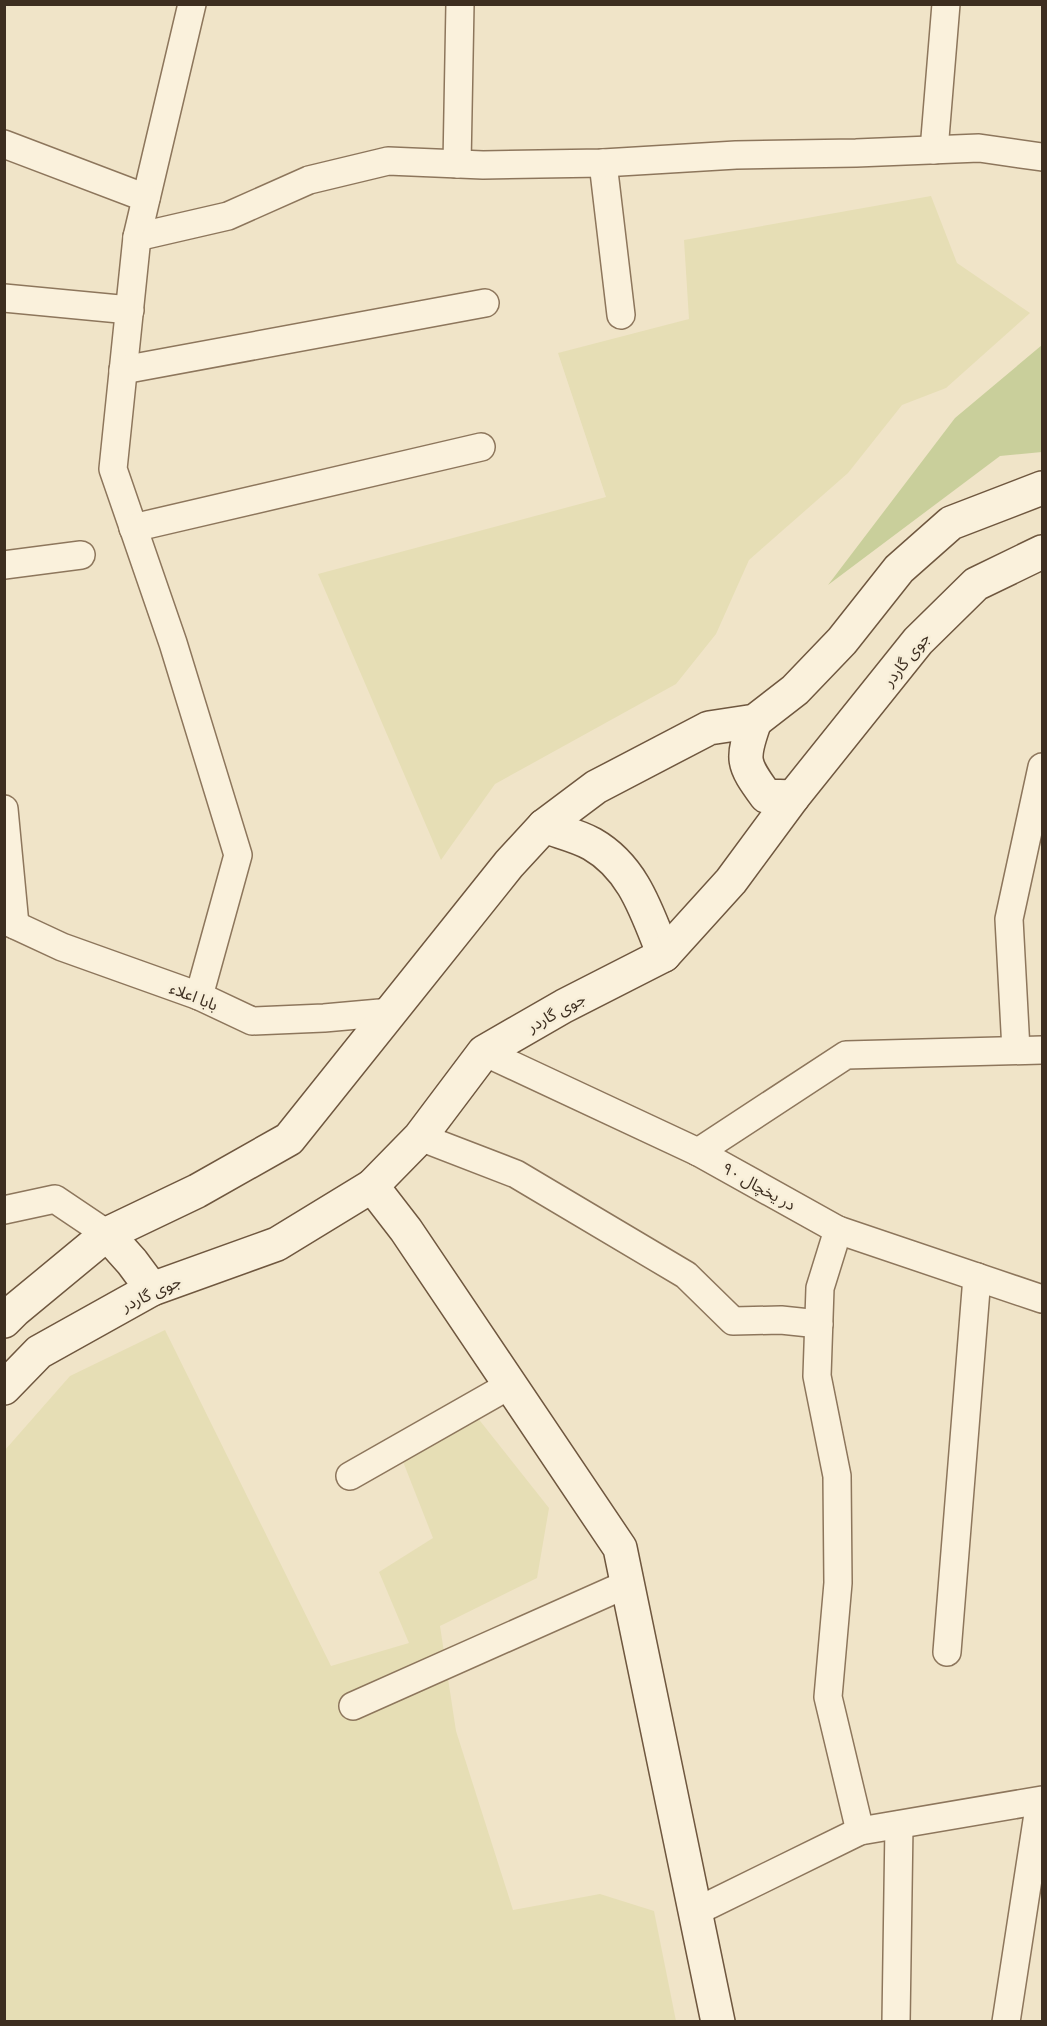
<svg xmlns="http://www.w3.org/2000/svg" width="1047" height="2026" font-family="'Noto Serif','Noto Sans Arabic',serif">
  <style>
    .farmland { fill: #e6deb5 }
    .green { fill: #c9cf9b }
    .lines { fill: none; stroke-linecap: round; stroke-linejoin: round }
    .street-casing { stroke: #8d765c; stroke-width: 30 }
    .secondary-casing { stroke: #6f573f; stroke-width: 36 }
    .street { stroke: #faf1dc; stroke-width: 27 }
    .secondary { stroke: #faf1dc; stroke-width: 33 }
    .labels { text-anchor: middle; dominant-baseline: central; stroke-width: 5; stroke-linejoin: round; paint-order: stroke }
    .street-label { font-size: 16px; fill: #3d2e20; stroke: #f7eed8 }
  </style>
  <rect width="100%" height="100%" fill="#f0e4c8"/>
  <g class="farmland">
    <polygon points="931,196 957,263 1030,313 946,388 902,405 848,473 749,560 716,634 676,684 495,784 441,860 318,574 606,497 558,353 689,319 684,240"/>
    <polygon points="165,1330 331,1666 409,1643 379,1572 433,1538 400,1454 473,1412 549,1508 537,1578 440,1626 456,1731 513,1910 600,1894 654,1911 676,2021 5,2022 5,1450 70,1376"/>
  </g>
  <polygon class="green" points="1042,345 1042,452 1000,456 828,585 955,418"/>
  <g class="lines">
    <defs>
      <g id="street">
        <polyline points="192,4 137,237 113,469 173,643 238,855 199,996"/>
        <polyline points="4,144 146,198"/>
        <polyline points="934,150 946,4"/>
        <polyline points="603,163 621,315"/>
        <polyline points="457,164 460,4"/>
        <polyline points="137,237 228,216 309,180 388,161 483,165 603,163 736,155 856,153 979,148 1042,157"/>
        <polyline points="4,298 130,310"/>
        <polyline points="123,370 485,303"/>
        <polyline points="133,528 481,447"/>
        <polyline points="4,565 81,555"/>
        <polyline points="4,809 15,925"/>
        <polyline points="4,920 62,947 199,996 252,1021 324,1018 391,1012"/>
        <polyline points="1016,1050 1009,919 1042,767"/>
        <polyline points="484,1052 698,1152 838,1230 1042,1299"/>
        <polyline points="420,1137 516,1174 686,1275 733,1321 781,1320 819,1324"/>
        <polyline points="698,1152 846,1055 1042,1050"/>
        <polyline points="4,1210 55,1199 107,1234"/>
        <polyline points="838,1230 820,1288 817,1376 837,1476 838,1583 828,1697 860,1831"/>
        <polyline points="350,1476 510,1385"/>
        <polyline points="947,1652 977,1277"/>
        <polyline points="353,1706 627,1584"/>
        <polyline points="695,1912 860,1831 1042,1800"/>
        <polyline points="896,2022 899,1825"/>
        <polyline points="1006,2022 1040,1801"/>
      </g>
      <g id="secondary">
        <path d="M755,721C741,760 742,763 766,796L793,797"/>
        <path d="M544,826C560,832 578,836 592,844C634,868 647,913 664,955"/>
        <polyline points="372,1186 406,1230 620,1548 718,2022"/>
        <polyline points="107,1234 132,1262 152,1289"/>
        <polyline points="4,1321 15,1310 107,1234 197,1191 289,1139 509,864 544,826 596,787 709,728 755,721 795,690 842,641 899,569 951,523 1042,488"/>
        <polyline points="4,1388 39,1352 152,1289 277,1244 372,1186 420,1137 484,1052 564,1006 664,955 731,881 793,797 918,641 976,584 1042,552"/>
      </g>
    </defs>
    <use href="#street" class="street-casing"/>
    <use href="#secondary" class="secondary-casing"/>
    <use href="#street" class="street"/>
    <use href="#secondary" class="secondary"/>
  </g>
  <g class="labels">
    <g class="street-label">
      <text transform="translate(906 659) rotate(-51)">جوی گاردر</text>
      <text transform="translate(194 996) rotate(22)">بابا اعلاء</text>
      <text transform="translate(556 1012) rotate(-29)">جوی گاردر</text>
      <text transform="translate(759 1186) rotate(29)">در یخچال ۹۰</text>
      <text transform="translate(151 1293) rotate(-25)">جوی گاردر</text>
    </g>
  </g>
  <rect width="1047" height="2026" fill="none" stroke="#3d2e20" stroke-width="12"/>
</svg>
